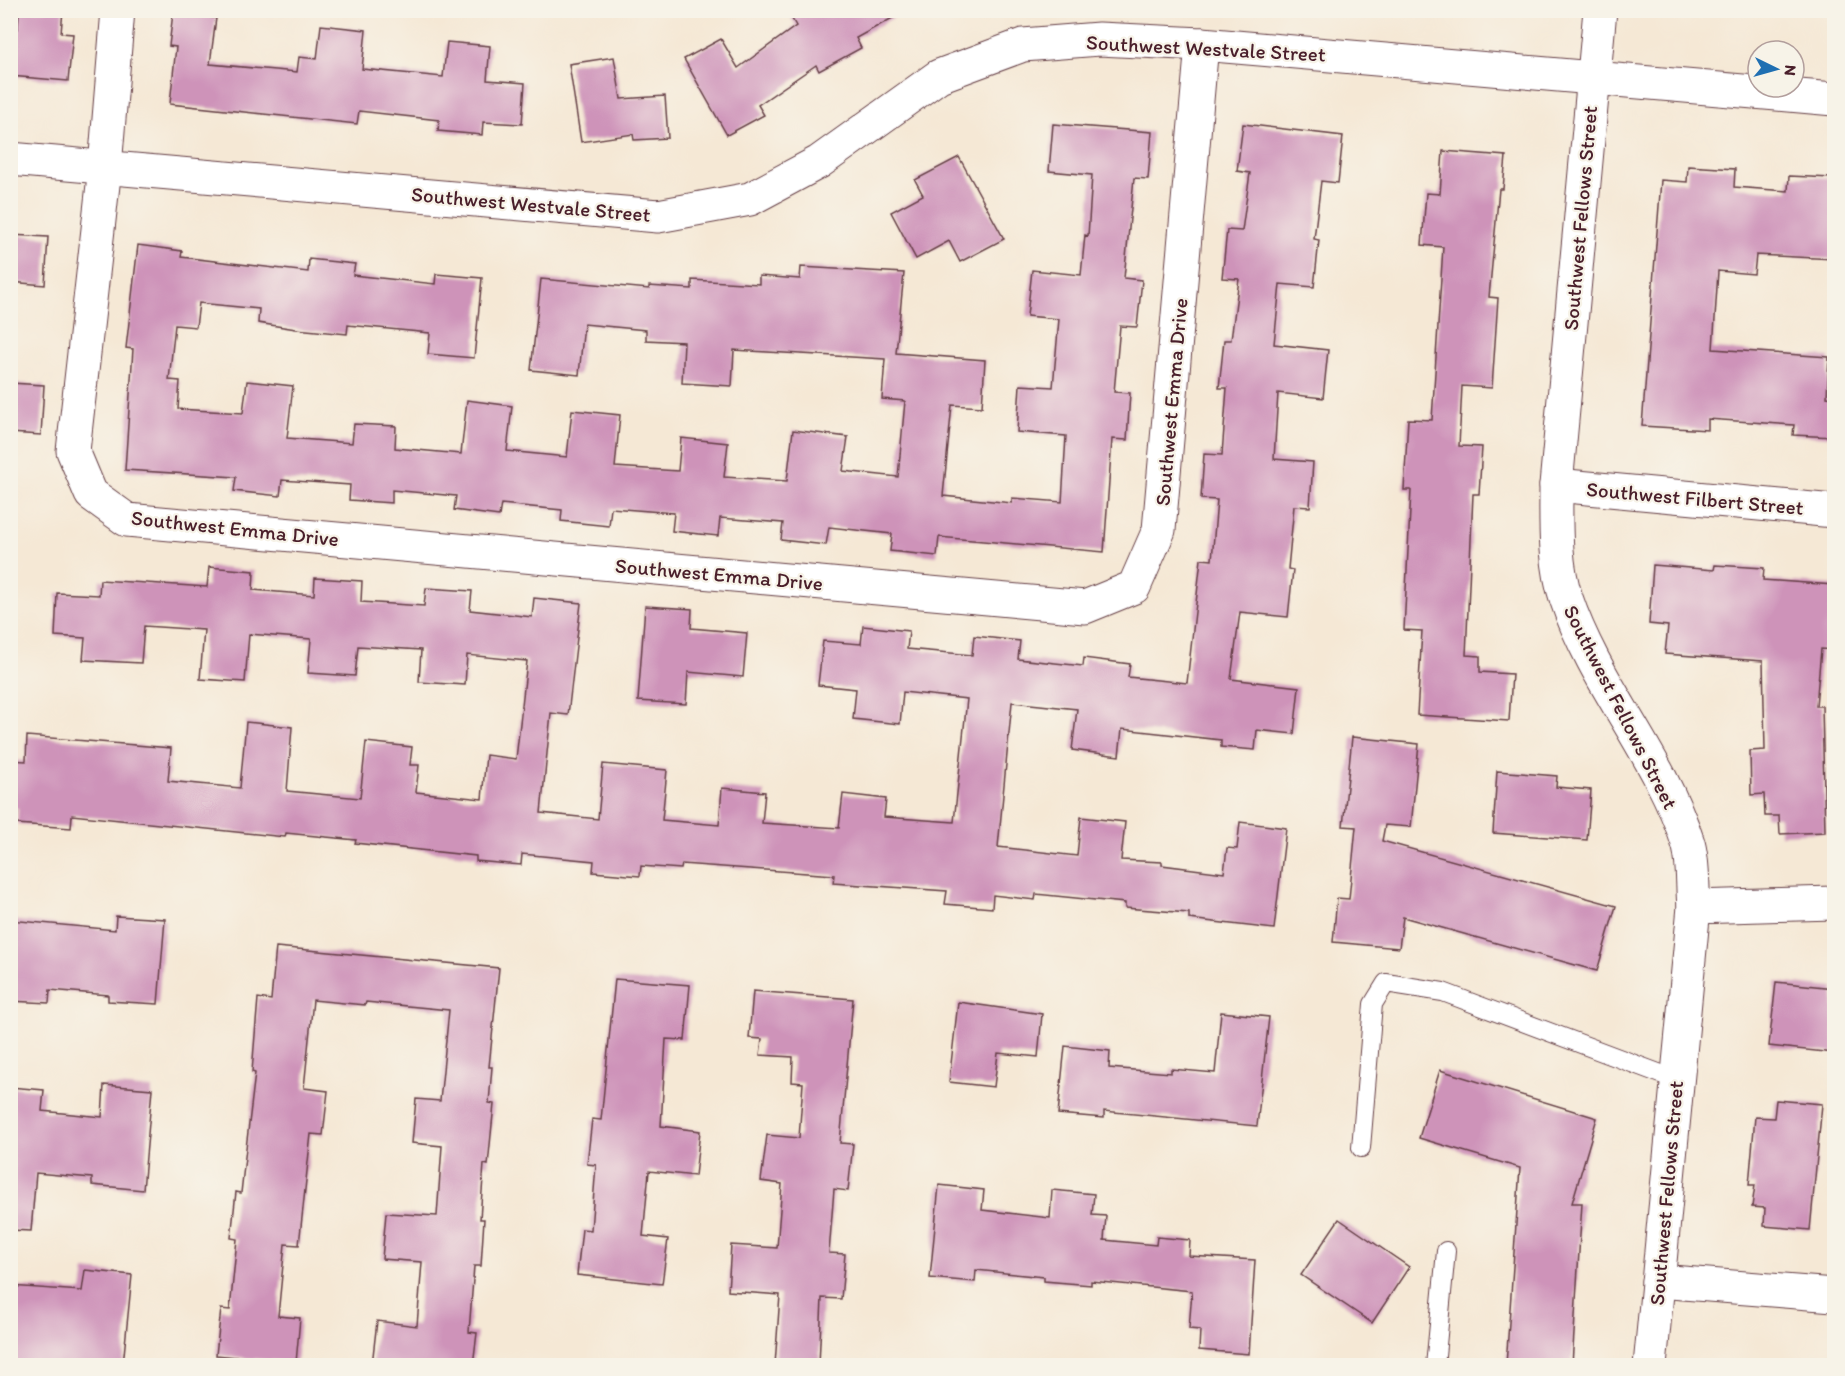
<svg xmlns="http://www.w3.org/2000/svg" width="1845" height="1376" font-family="Itim,sans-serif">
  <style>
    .building { fill: #ce93b9 }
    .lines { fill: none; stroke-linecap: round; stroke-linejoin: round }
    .service-casing { stroke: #643d44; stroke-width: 20 }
    .minor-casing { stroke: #643d44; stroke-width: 35 }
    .tertiary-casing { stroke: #643d44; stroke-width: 35 }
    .service { stroke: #fff; stroke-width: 18 }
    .minor { stroke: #fff; stroke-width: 33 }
    .tertiary { stroke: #fff; stroke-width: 33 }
    .labels { text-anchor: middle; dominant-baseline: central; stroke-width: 4.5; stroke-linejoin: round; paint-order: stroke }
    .street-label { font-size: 21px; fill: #4a1f2b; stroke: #f7f3e8 }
  </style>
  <rect width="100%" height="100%" fill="#f7f3e8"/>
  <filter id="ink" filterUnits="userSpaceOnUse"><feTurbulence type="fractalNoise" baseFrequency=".0167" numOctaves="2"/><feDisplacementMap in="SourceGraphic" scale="12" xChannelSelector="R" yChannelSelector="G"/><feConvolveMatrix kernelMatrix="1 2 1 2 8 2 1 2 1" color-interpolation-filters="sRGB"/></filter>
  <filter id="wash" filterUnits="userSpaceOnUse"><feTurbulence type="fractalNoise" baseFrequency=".008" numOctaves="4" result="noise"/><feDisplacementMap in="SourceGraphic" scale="24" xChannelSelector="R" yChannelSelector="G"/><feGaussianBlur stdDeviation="1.35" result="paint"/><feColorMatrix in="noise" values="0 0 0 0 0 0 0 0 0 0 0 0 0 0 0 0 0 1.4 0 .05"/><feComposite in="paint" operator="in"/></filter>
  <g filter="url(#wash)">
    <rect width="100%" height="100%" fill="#f5e8d5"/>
    <g id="blocks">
      <g class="building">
        <polygon points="19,10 63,10 61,33 73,34 68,81 10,76 10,28 18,29"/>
        <polygon points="787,10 907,10 856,38 861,48 819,71 816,65 758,105 764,115 727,135 684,59 721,39 738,68 796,26"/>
        <polygon points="173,13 216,18 210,64 297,72 299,57 317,59 321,25 366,30 362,69 443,77 447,42 490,46 487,80 525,83 522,124 483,122 482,135 438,131 439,120 359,111 357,124 170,104 176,47 169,46"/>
        <polygon points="614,57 621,99 665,96 668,138 634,140 633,134 581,142 569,64"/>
        <polygon points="1053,124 1152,132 1148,179 1134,178 1124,278 1142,280 1137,327 1120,326 1114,392 1130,393 1127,440 1112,439 1104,552 939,537 937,556 890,551 892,534 829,527 826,545 781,540 783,523 720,518 718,536 672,531 674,513 611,508 609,526 561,521 562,510 501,504 499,516 454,510 456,496 392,490 392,503 349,500 350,485 282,480 280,496 234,491 236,477 125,470 133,349 126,348 138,245 182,251 181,257 308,272 309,259 355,264 353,275 435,284 436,274 482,278 474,358 428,354 430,333 348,325 347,334 296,329 258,323 259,309 199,303 196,327 175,325 169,380 180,381 178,409 243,413 247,381 293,386 287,438 352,443 354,424 396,426 395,448 461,454 467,400 512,406 507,451 567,457 572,410 620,415 615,467 678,471 681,438 728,443 724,477 787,481 793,430 848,437 843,471 898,477 905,401 882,399 885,359 734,350 732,386 682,383 684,342 646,340 646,330 584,324 579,375 531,370 541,279 649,289 649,286 692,289 692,280 759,284 759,276 800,279 801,267 904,273 896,353 985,360 982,407 952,405 943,496 1012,503 1012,498 1062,502 1066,436 1017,432 1020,385 1053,387 1059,319 1027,316 1032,270 1081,275 1085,235 1088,236 1092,175 1049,171"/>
        <polygon points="1243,124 1343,136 1338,183 1321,181 1314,239 1319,240 1314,287 1280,284 1274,344 1328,350 1323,398 1278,393 1274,459 1313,462 1310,507 1294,506 1288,569 1293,570 1288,617 1240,612 1231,679 1299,687 1294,734 1257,730 1255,750 1221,747 1221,740 1122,729 1119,756 1072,750 1077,709 1012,702 998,847 1077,856 1081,817 1125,822 1121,860 1162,862 1162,865 1224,873 1227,848 1237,849 1240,822 1286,828 1274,929 1189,919 1189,913 1125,908 1125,903 1036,894 1035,900 993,895 992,908 945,904 947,891 833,883 834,875 682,864 681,869 641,866 640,876 593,872 594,861 522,854 521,865 476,861 476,856 355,843 356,840 286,833 285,837 72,815 71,828 17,824 18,808 10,808 10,760 26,761 27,736 171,748 168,781 240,788 246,722 292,727 287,791 360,798 366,742 412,747 410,765 419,765 416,792 482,799 486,755 516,759 527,661 467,655 465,685 419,682 421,650 358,646 355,676 308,673 311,639 249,634 245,682 200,679 204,630 144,626 141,663 83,660 85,638 55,636 57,593 99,595 100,580 207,587 209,567 254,571 253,590 314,595 315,578 362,581 361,602 424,606 426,588 472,591 470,610 532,617 534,598 581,603 568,715 551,713 541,813 598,819 603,764 667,770 662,820 719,825 722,788 765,792 762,823 839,828 843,794 886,799 884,817 954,822 967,699 903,692 900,724 853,719 856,689 818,685 823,641 861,644 863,626 909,631 907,649 972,655 974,636 1020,641 1018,659 1083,666 1084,658 1130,664 1128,677 1187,683 1201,559 1212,560 1217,500 1201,499 1204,454 1222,455 1227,388 1219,388 1224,340 1231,340 1239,279 1222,278 1227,230 1242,231 1250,173 1237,171"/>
        <polygon points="1443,151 1506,156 1503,189 1499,189 1489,297 1498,298 1492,388 1462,386 1459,446 1482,447 1479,494 1473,494 1466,655 1480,656 1480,672 1512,674 1509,721 1417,715 1422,631 1404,630 1411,490 1404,490 1408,419 1432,420 1443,247 1422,245 1426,193 1440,194"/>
        <polygon points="959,157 1004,239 960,262 949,241 916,259 891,212 923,195 915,180"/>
        <polygon points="1688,166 1735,169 1734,187 1788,191 1789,176 1832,178 1834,259 1756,255 1754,274 1718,271 1713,349 1829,357 1827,397 1834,398 1834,437 1793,435 1794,425 1708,419 1708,430 1642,426 1661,180 1687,182"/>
        <polygon points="10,235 48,237 45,285 10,282"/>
        <polygon points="10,383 44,385 41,435 10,433"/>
        <polygon points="1653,565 1714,570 1715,565 1764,568 1763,580 1834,585 1834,650 1821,649 1816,706 1822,706 1825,832 1780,834 1779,816 1765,816 1764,794 1751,795 1750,751 1765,750 1763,661 1665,654 1668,626 1649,624"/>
        <polygon points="645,606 692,609 691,628 747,633 743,677 688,672 686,704 638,701"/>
        <polygon points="1352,737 1419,744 1411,827 1385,825 1382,841 1616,906 1597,971 1403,917 1399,948 1333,942 1337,898 1349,899 1356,827 1343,826"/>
        <polygon points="1497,771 1557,776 1556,787 1591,790 1587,840 1493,833"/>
        <polygon points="116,916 165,919 158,1004 108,1001 108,995 50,990 49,1003 10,1001 10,920 115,930"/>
        <polygon points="276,947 499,968 489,1067 492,1067 489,1103 494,1104 488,1165 484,1164 480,1219 484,1219 481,1266 474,1266 469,1332 477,1333 473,1365 372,1365 377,1321 417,1326 422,1262 382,1259 386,1213 437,1216 442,1146 412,1143 416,1099 440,1101 449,1010 366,1002 365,1005 313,1000 304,1088 328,1091 323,1135 311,1134 299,1245 285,1244 278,1316 300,1318 296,1363 216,1355 221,1309 230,1310 237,1239 231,1238 236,1192 241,1193 245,1157 255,1073 252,1072 258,998 271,1000"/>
        <polygon points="615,979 690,985 685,1040 666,1039 661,1126 700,1131 695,1176 649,1171 643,1236 668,1239 662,1284 577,1275 582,1229 591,1230 596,1165 587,1164 592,1119 601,1120"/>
        <polygon points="1776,982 1834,988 1834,1053 1769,1046"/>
        <polygon points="753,991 853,999 840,1143 853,1144 848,1191 834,1189 829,1253 845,1254 841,1299 822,1298 819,1365 775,1365 780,1295 728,1291 731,1245 777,1248 782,1184 761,1181 767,1135 799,1138 803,1083 792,1082 793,1057 760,1055 762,1039 749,1038"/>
        <polygon points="958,1002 1042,1014 1038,1057 998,1053 994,1087 949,1082"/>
        <polygon points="1221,1012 1269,1017 1257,1126 1104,1111 1104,1118 1058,1114 1065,1046 1110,1051 1109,1068 1171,1073 1171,1069 1215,1073"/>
        <polygon points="1440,1070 1597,1118 1572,1203 1582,1203 1572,1365 1506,1365 1520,1168 1419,1138"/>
        <polygon points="104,1085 152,1089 143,1190 92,1185 92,1178 36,1173 31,1231 10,1230 10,1087 44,1090 42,1111 102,1117"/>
        <polygon points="1776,1100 1822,1104 1810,1230 1764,1226 1765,1208 1752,1207 1755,1185 1749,1185 1755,1117 1774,1118"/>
        <polygon points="939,1185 984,1190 982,1210 1050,1218 1052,1190 1094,1194 1092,1215 1106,1216 1104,1240 1156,1245 1157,1237 1190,1240 1189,1256 1255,1260 1249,1354 1199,1350 1200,1330 1189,1329 1192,1291 1091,1281 1091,1285 1044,1281 1044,1277 976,1270 975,1282 930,1278"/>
        <polygon points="1339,1219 1409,1267 1372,1323 1301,1275"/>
        <polygon points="85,1270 132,1275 123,1365 47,1365 10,1362 10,1286 82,1291"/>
      </g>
    </g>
  </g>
  <g filter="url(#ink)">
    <use href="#blocks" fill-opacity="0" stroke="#643d44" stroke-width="1.5"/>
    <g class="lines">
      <defs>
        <g id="service">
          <polyline points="1361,1148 1373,1004 1386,983 1443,992 1677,1080"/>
          <polyline points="1435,1366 1446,1251"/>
        </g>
        <g id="minor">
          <polyline points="118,10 105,167 73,451 91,494 127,520 1085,607 1134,587 1159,530 1202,44"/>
          <polyline points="10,159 658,216 750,199 819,162 939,76 1023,45 1099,39 1202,44 1834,99"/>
          <polyline points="1556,485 1834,511"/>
          <polyline points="1694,907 1834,903"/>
          <polyline points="1658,1281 1834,1295"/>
        </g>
        <path id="tertiary" d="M1600,10L1556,485C1556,522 1554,562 1566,598C1595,685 1660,755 1688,843C1694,862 1692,887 1694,907L1650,1366"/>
      </defs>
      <use href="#service" class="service-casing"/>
      <use href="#minor" class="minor-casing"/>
      <use href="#tertiary" class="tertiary-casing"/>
      <use href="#service" class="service"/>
      <use href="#minor" class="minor"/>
      <use href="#tertiary" class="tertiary"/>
    </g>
  </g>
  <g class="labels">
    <g class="street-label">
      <text transform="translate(1206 48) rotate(3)">Southwest Westvale Street</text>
      <text transform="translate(531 204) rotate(5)">Southwest Westvale Street</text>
      <text transform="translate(1580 218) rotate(-85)">Southwest Fellows Street</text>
      <text transform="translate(1171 402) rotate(-85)">Southwest Emma Drive</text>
      <text transform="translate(1695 498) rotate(5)">Southwest Filbert Street</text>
      <text transform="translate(235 528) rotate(6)">Southwest Emma Drive</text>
      <text transform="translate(719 574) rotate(5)">Southwest Emma Drive</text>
      <text transform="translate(1621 707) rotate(63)">Southwest Fellows Street</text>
      <text transform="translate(1666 1193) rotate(-85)">Southwest Fellows Street</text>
    </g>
  </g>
  <rect width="1845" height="1376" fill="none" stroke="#f7f3e8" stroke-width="36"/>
  <g transform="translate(1776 69) rotate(95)"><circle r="28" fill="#f7f3e8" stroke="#b29e9c" stroke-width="1.5"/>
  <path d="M0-4.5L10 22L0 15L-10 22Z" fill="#1f6fb2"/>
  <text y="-9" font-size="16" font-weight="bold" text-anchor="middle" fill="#4a1f2b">N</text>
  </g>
</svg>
